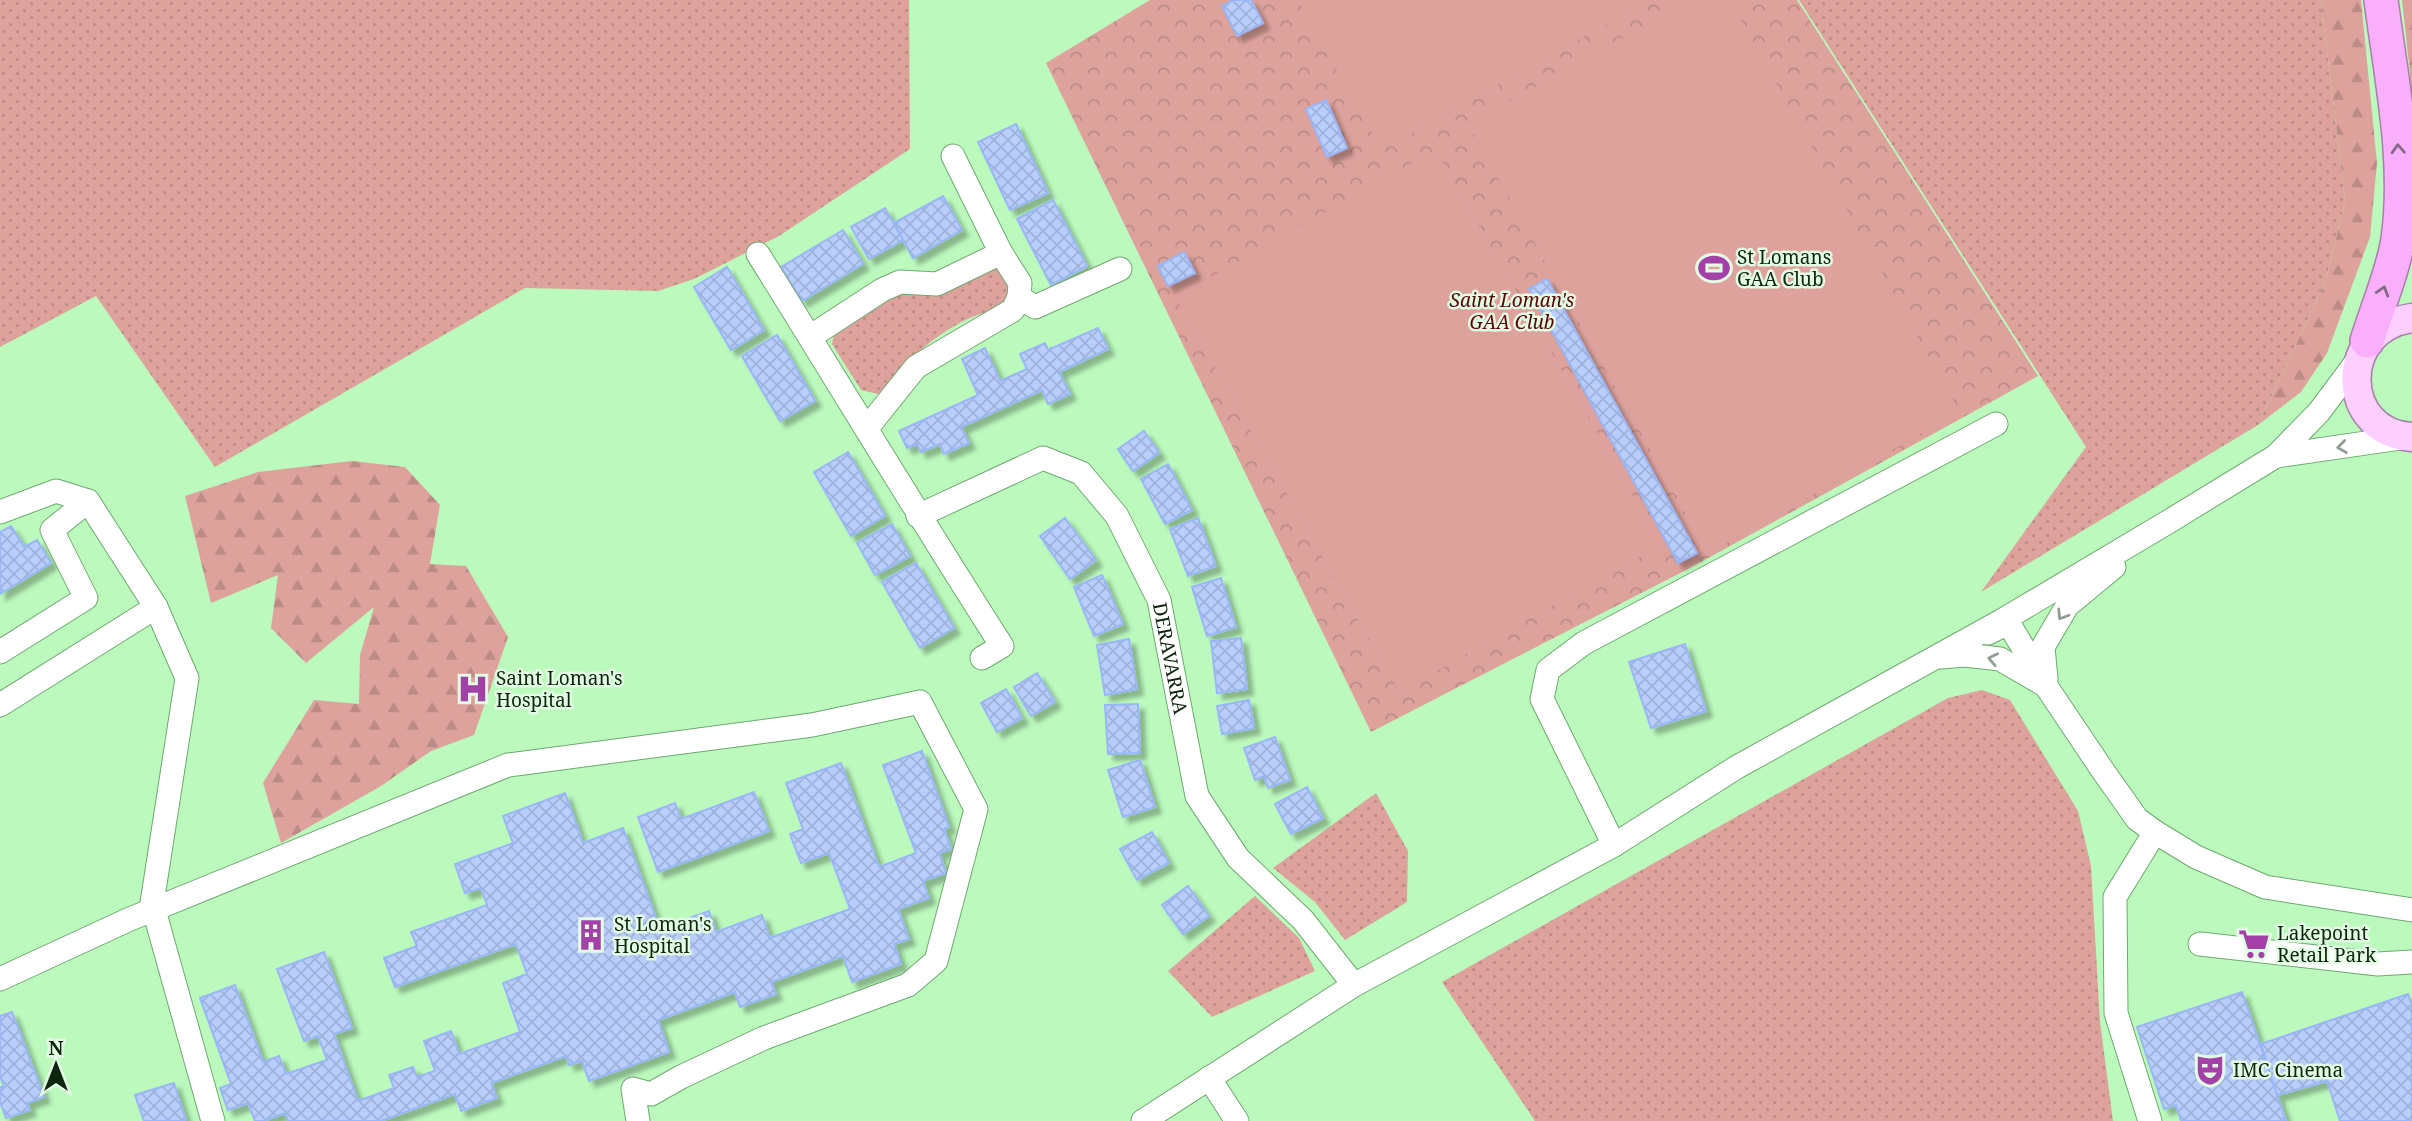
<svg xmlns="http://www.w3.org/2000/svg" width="2412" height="1121" font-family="'Noto Serif',serif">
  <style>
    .grass { fill: url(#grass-dots) }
    .forest { fill: url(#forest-firs) }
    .park { fill: url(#park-crowns) }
    .garden { fill: #dda29c }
    .building { fill: url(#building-cross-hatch); stroke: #98b6fa; stroke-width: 2; filter: url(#shadow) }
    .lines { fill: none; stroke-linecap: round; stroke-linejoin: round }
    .minor-casing { stroke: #6ea970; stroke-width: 25 }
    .major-casing { stroke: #a77faa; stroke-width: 31 }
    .highway-casing { stroke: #a77faa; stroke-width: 36 }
    .minor { stroke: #fff; stroke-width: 23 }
    .major { stroke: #fccffe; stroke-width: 28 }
    .highway { stroke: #faaffd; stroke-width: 33 }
    .oneway { stroke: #846a86 }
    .oneway2 { stroke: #939d93 }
    .labels { text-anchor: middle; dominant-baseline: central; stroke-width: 5; stroke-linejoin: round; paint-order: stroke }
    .poi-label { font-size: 19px; fill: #0e2610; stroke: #e3fce4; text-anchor: start }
    .park-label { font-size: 19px; font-style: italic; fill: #5a0309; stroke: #e3fce4 }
    .street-label { font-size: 19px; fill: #0e2610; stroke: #e3fce4 }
  </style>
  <defs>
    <pattern id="grass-dots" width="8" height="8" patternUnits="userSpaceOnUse" patternTransform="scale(1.75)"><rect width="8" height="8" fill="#dda29c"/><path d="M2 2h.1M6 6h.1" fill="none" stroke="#bc8b85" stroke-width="1.8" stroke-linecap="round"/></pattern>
    <pattern id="forest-firs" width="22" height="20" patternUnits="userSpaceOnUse" patternTransform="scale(1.75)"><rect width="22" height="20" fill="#dda29c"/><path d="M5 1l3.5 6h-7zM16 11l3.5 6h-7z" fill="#bc8b85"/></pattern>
    <pattern id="park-crowns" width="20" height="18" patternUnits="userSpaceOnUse" patternTransform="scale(1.75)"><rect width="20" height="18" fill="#dda29c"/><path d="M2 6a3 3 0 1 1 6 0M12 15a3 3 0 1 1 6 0" fill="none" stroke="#bc8b85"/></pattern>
    <pattern id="building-cross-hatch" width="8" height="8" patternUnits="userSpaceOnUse" patternTransform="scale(1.75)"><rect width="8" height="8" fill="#b9cefd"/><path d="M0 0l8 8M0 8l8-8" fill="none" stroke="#9eb1d8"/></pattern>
    <filter id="shadow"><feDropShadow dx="6" dy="6" stdDeviation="2" flood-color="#0004"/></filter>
  </defs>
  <rect width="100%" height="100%" fill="#bbf9bd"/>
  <g class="grass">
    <polygon points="0,0 909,0 910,149 779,236 694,279 658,291 525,288 215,467 96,296 0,347"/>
    <polygon points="1799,0 2321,0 2345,201 2325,283 2258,425 1981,592 2086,447"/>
    <path d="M986,267L999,269L1008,283L1009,298L1002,308C966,315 938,334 912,358C900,369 891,383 878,394L861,390L832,344L834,333L902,291Z"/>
    <polygon points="1982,690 2010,700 2078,811 2091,866 2100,1022 2113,1121 1535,1121 1442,982 1948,698"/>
    <polygon points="1376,793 1408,851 1407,902 1345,940 1315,902 1273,868"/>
    <polygon points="1255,896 1299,938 1315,971 1212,1017 1168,971"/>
  </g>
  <g class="forest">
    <polygon points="2321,0 2361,0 2377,163 2370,237 2327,353 2301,392 2258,425 2325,283 2345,201"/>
    <polygon points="2402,0 2412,0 2412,139 2410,73"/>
    <polygon points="352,461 405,467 440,505 430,564 466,566 508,637 474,735 431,751 381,786 281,843 263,783 314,700 359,704 360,655 374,607 306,663 271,628 278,575 211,603 185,496 258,472"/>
  </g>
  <polygon class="park" points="1150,0 1797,0 2038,376 1692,567 1371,732 1046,63"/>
  <g class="garden">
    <polygon points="1298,0 1650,0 1382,150"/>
    <polygon points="1691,0 1729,0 1960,412 1708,553 1468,124"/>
    <polygon points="1436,150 1661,545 1399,692 1175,297"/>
  </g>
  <g class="building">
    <polygon points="1234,0 1251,0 1263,23 1237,36 1222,6"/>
    <polygon points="1326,100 1347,148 1327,157 1306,109"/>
    <polygon points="1016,124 1048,193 1010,210 978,142"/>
    <polygon points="943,196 962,230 913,258 894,223"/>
    <polygon points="1053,200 1087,266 1051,285 1017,219"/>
    <polygon points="885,208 903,240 869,259 851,227"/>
    <polygon points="843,230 863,264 802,301 781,267"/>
    <polygon points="1184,252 1195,273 1168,286 1158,266"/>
    <polygon points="727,267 764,330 731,350 694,287"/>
    <polygon points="1547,279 1697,553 1678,563 1529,289"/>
    <polygon points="1098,328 1108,349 1059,372 1070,394 1048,404 1042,390 961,427 969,443 944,454 940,444 921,452 917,444 907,448 899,431 978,395 962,359 985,348 1000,381 1027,369 1020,354 1045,343 1048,350"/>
    <polygon points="777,335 815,401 780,421 742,356"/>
    <polygon points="1144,431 1159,453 1133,471 1118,449"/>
    <polygon points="848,452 885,516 851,536 814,472"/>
    <polygon points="1168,464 1192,510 1165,524 1141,479"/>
    <polygon points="1065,518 1096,560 1070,579 1040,536"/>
    <polygon points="1198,518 1216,566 1188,576 1170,529"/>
    <polygon points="892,524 910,556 875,575 857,543"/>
    <polygon points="11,526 24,547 37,540 51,563 0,594 0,532"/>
    <polygon points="916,563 954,628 920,648 882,582"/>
    <polygon points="1102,575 1123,624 1094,636 1074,587"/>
    <polygon points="1221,578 1236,627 1207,636 1192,587"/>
    <polygon points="1241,638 1247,689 1217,693 1211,641"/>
    <polygon points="1129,639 1137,689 1105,695 1097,645"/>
    <polygon points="1685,644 1706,711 1651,728 1629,662"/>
    <polygon points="1037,673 1055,702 1031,716 1014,687"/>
    <polygon points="1006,689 1022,718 997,732 981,703"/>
    <polygon points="1249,700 1254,728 1222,734 1217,706"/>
    <polygon points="1138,704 1140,753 1108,754 1105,705"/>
    <polygon points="1275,737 1290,780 1268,788 1264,776 1255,780 1244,748"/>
    <polygon points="922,751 949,827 944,829 951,849 939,853 946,873 923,881 929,898 898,909 909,939 894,944 901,964 852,982 843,956 771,982 776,994 740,1007 735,992 658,1020 669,1052 589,1081 582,1061 569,1065 566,1056 491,1083 497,1098 461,1111 455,1094 381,1121 288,1121 285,1113 264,1121 255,1121 248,1103 228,1110 220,1088 231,1084 200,998 235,985 263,1062 279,1056 286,1074 327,1060 318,1036 304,1041 277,969 324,952 352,1028 334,1034 358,1101 394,1088 389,1075 413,1067 417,1077 435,1071 424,1041 451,1031 459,1054 520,1032 503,983 527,974 516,944 395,987 384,958 417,946 411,932 487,905 481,888 465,893 455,864 513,843 503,816 565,793 583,843 623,828 660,929 709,911 716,932 762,915 770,938 850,909 829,853 801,863 790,834 803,829 786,783 841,763 879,867 916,853 883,765"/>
    <polygon points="1140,760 1155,807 1123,817 1108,770"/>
    <polygon points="1307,787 1323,818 1291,834 1275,804"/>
    <polygon points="754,792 769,831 658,872 638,817 675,803 681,819"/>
    <polygon points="1152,832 1169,863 1137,880 1120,849"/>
    <polygon points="1188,886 1209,916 1183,934 1162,905"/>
    <polygon points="2242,992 2286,1121 2181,1121 2176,1105 2164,1109 2137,1027"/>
    <polygon points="2408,994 2412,1006 2412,1121 2340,1121 2327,1081 2277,1095 2261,1044"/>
    <polygon points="12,1012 44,1097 27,1103 30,1110 6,1118 0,1102 0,1087 4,1087 0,1076 0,1016"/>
    <polygon points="174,1083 186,1121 144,1121 135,1095"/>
  </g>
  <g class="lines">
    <defs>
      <g id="minor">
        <polyline points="953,156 1001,253 1020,283 1019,297"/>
        <path d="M758,254C840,385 919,517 1002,646L982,658"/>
        <polyline points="810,337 882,290 900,282 937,284 1001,253"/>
        <polyline points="867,428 916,367 1013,310 1019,297 1035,307 1120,269"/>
        <polyline points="2276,456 2407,437"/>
        <polyline points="0,512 56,491 88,501 156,607 0,705"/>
        <path id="s1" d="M918,516L1043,458L1081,473L1117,516L1159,600L1197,796L1238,858L1303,920L1354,985"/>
        <polyline points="156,607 187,678 152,903 213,1121"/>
        <polyline points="1988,633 2004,625 2012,629 2046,686 2101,768 2137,819 2155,832 2196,857 2265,887 2412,910"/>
        <polyline points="0,652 86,598 52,530 88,501"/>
        <polyline points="1941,657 1965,655 2000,659 2043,684"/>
        <polyline points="2046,679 2043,647 2067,606 2114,567"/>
        <polyline points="1614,845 1542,699 1548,670 1584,643 1996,424"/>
        <polyline points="2200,944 2378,964 2412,962"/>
        <polyline points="0,979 130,919 508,765 812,725 920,702 976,809 936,961 908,985 764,1038 681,1077 651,1094 633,1089 638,1121"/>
        <polyline points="1209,1078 1237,1121"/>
        <polyline points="1143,1121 1354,985 1614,845 1737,767 2003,620 2168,522 2276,456 2319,412 2357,361"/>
        <polyline points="2150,1121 2116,1013 2115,897 2155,832"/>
      </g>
      <path id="major" d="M2412,318C2337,328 2339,433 2412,437"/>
      <path id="highway" d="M2367,341C2376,311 2394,269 2398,239C2409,161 2391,78 2381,0"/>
    </defs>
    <use href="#minor" class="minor-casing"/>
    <use href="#major" class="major-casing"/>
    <use href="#highway" class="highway-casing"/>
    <use href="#minor" class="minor"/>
    <use href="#major" class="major"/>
    <use href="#highway" class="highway"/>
  </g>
  <defs><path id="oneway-chevron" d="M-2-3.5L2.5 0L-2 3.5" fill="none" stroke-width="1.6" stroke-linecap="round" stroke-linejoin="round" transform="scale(1.75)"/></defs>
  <g class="oneway">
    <use href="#oneway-chevron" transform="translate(2398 149) rotate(-93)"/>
    <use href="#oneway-chevron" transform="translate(2383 291) rotate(-73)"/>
  </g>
  <g class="oneway2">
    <use href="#oneway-chevron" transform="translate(2342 447) rotate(172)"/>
    <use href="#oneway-chevron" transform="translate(2062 615) rotate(122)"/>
    <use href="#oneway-chevron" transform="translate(1993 659) rotate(-168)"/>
  </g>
  <defs>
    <symbol id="stadium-bare" viewBox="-9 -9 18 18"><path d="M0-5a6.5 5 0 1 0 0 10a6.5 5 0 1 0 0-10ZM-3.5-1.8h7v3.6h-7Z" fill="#a341a9" stroke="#e3fce4" stroke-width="2.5" paint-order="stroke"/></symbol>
    <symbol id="hospital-bare" viewBox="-9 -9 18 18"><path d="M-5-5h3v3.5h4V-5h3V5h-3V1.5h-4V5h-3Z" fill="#a341a9" stroke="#e3fce4" stroke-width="2.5" paint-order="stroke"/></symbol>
    <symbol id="building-bare" viewBox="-9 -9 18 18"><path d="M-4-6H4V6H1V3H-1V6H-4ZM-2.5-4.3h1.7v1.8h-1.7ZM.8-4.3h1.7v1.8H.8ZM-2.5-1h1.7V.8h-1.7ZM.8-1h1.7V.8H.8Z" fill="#a341a9" stroke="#e3fce4" stroke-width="2.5" paint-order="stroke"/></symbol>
    <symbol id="supermarket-bare" viewBox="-9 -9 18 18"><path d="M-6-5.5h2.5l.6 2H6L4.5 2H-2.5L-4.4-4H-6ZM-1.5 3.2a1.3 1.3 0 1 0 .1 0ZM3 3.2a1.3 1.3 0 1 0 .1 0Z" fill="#a341a9" stroke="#e3fce4" stroke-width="2.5" paint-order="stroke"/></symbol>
    <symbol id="theatre-bare" viewBox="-9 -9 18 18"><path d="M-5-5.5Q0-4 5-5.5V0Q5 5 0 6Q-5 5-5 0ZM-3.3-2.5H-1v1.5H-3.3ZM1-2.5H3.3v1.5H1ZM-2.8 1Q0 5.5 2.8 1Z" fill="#a341a9" stroke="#e3fce4" stroke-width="2.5" paint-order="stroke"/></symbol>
  </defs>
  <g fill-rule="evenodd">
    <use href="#stadium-bare" x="1692" y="246" width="44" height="44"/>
    <use href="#hospital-bare" x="451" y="667" width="44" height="44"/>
    <use href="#building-bare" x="569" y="913" width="44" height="44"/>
    <use href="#supermarket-bare" x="2232" y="922" width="44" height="44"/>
    <use href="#theatre-bare" x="2188" y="1048" width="44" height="44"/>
  </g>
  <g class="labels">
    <g class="poi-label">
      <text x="1737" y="257">St Lomans<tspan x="1737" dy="22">GAA Club</tspan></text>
      <text x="496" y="678">Saint Loman's<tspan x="496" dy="22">Hospital</tspan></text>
      <text x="614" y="924">St Loman's<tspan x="614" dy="22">Hospital</tspan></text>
      <text x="2277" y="933">Lakepoint<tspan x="2277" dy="22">Retail Park</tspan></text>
      <text x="2233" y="1070">IMC Cinema</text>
    </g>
    <g class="park-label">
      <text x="1512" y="300">Saint Loman's<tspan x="1512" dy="22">GAA Club</tspan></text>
    </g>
    <g class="street-label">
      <text stroke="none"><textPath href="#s1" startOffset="388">DERAVARRA</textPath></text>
    </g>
  </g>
  <g transform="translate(56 1065)" stroke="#e3fce4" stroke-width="5" paint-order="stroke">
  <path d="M0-5L12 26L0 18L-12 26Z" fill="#0e2610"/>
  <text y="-10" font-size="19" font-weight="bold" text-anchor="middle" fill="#0e2610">N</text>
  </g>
</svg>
